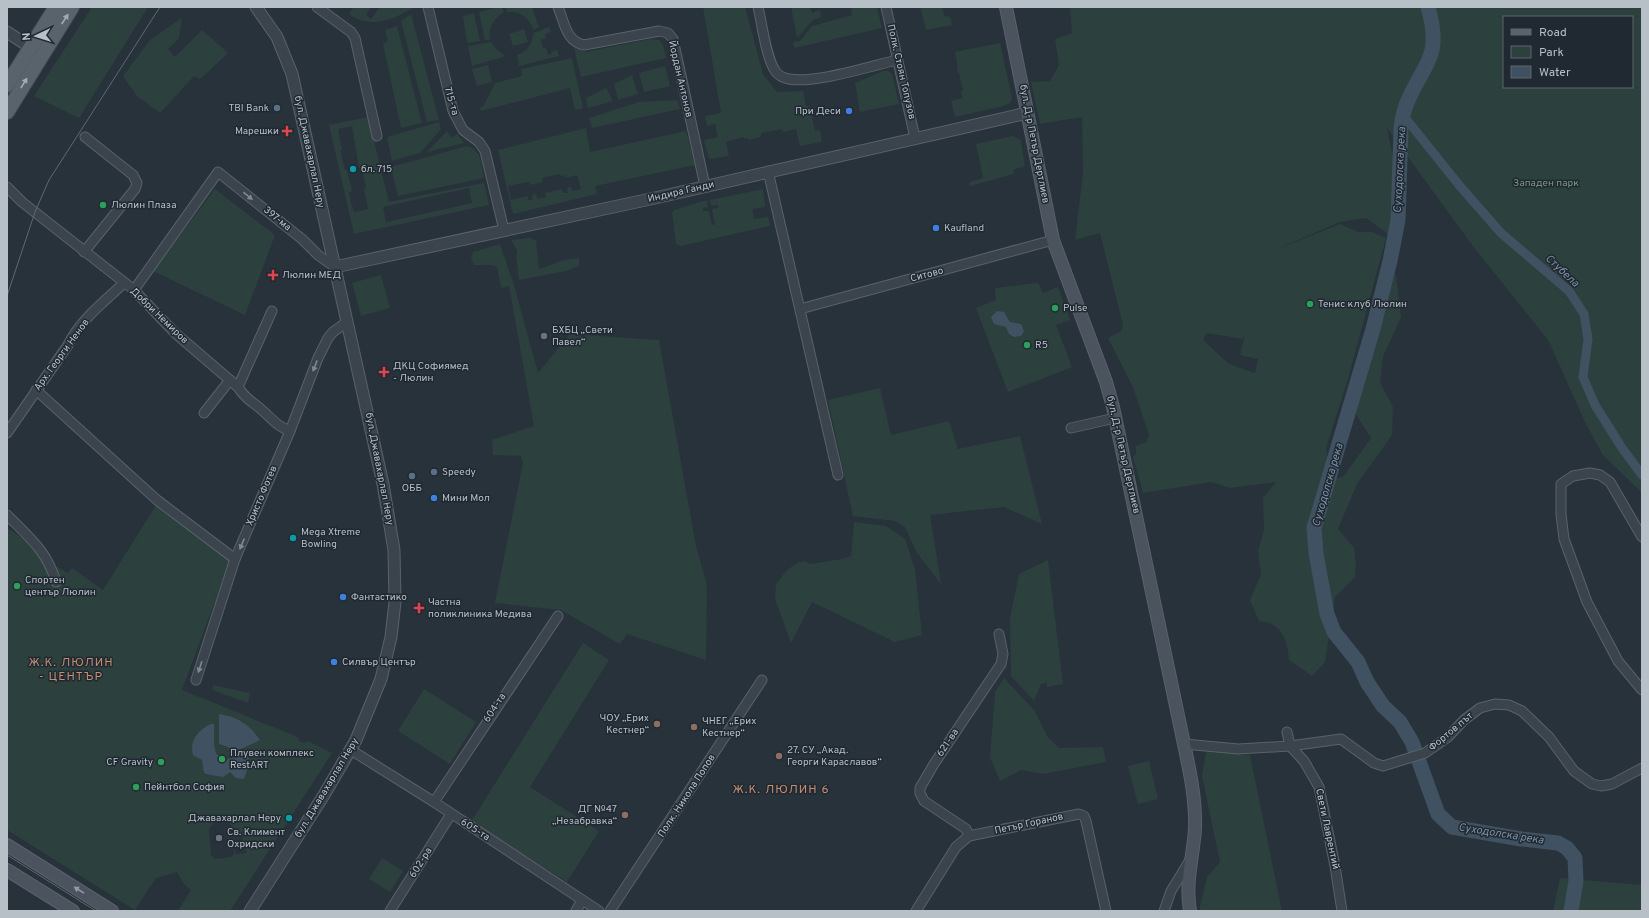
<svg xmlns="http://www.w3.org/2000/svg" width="1649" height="918" font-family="Overpass,sans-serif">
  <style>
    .green { fill: #2c403e; fill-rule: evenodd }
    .water { fill: #405162 }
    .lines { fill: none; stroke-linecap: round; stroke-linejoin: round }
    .canal { stroke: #405162; stroke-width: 9 }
    .river { stroke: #405162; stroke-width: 15 }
    .minor-casing { stroke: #59626a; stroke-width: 11 }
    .tertiary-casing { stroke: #59626a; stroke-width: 13 }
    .secondary-casing { stroke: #59626a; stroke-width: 14 }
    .primary-casing { stroke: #444d55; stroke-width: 16 }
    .minor { stroke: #3b444c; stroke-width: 9 }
    .tertiary { stroke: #3b444c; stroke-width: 11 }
    .secondary { stroke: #4a535e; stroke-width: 12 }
    .primary { stroke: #59636b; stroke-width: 14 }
    .tram { stroke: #5e6872; stroke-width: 1 }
    .oneway { fill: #a4adb5 }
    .oneway2 { fill: #7f8890 }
    .oneway3 { fill: #9199a2 }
    .service-dot { fill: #5c6f8a; stroke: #202931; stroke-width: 1.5 }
    .shop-dot { fill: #3f7fe0; stroke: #202931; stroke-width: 1.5 }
    .health-dot { fill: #e0444e; stroke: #202931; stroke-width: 1.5 }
    .culture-dot { fill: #0f9aa8; stroke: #202931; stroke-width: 1.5 }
    .leisure-dot { fill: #2e9e5b; stroke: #202931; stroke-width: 1.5 }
    .worship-dot { fill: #6b7280; stroke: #202931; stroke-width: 1.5 }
    .education-dot { fill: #8d6e63; stroke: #202931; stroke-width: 1.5 }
    .labels { text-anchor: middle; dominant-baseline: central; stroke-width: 3; stroke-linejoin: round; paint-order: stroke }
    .street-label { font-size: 10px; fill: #b7bfc7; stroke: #202931 }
    .poi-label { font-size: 10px; fill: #b7bfc7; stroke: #202931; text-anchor: start }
    .park-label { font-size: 10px; fill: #78997d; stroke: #202931 }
    .water-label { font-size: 11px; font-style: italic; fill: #7c92a6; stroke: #202931 }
    .quarter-label { font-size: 12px; letter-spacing: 1px; fill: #c78e72; stroke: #202931 }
  </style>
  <rect width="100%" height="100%" fill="#28323b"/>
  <g class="green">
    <polygon points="92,7 148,7 79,118 34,96"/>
    <path d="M354,7H371L366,15L371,19L379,8L378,7H415C393,19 372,30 349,14Z"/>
    <path d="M499,7H502L504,12C494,19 488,26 490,39L485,40L479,12Z"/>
    <path d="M506,7H532L539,27L533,30C530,17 520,11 507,12Z"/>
    <polygon points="703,7 745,7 763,74 777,92 803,91 806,106 810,107 815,131 820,130 822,142 800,146 796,129 783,132 782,129 761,133 761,137 748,140 748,138 744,139 743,137 726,142 729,156 709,159 704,140 718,137 715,124 707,126 705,116 721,113"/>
    <polygon points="791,7 810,7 812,13 820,10 821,17 813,20 797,38"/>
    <polygon points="851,7 877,7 882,28 794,48 793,42 800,41 812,26 852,15"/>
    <polygon points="920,7 942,7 945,17 950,16 952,25 926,30"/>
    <path d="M1070,7H1642V493L1602,454L1584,420L1548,340L1472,245L1387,128L1394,163V217L1389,235L1366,218L1340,222L1261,256L1340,224L1358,232H1372L1386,238L1348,379L1326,448L1332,479L1343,477L1371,438L1353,410L1390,274L1396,275L1401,317L1383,357L1380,382L1393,407L1392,435L1357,484L1338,529L1354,548L1356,566L1355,577L1335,597L1325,662L1312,676L1289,660C1288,647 1285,630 1271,624C1268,622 1262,622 1259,621L1250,600L1261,575L1258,551L1264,530L1263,498L1276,482L1230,488L1211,482L1143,493L1133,457L1136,454V446L1146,442L1149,435L1133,387L1108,338L1121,331L1123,325L1100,233L1075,240L1083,174L1082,117L1040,124L1031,82L1050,81L1059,65L1055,39L1072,33ZM1504,17H1632V87H1504ZM1207,333L1243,339L1245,334L1240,355L1258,359L1255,373L1229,364L1203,340Z"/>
    <polygon points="474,13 480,41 467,43 463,16"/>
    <polygon points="411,14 439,120 427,122 401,21"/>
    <polygon points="182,18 179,38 168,49 175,57 202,30 228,53 200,79 194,76 160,113 137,96 123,76 150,40"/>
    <polygon points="397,26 422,123 401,128 383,44 388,41 385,30"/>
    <path d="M549,27L551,32L545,34L546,38L541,40L543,48L546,47L548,55L552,54L551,52L557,50L559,56L519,66L517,55C528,51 532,44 533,33Z"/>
    <polygon points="524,29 528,42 513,46 509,34"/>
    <polygon points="651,39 659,40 663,45 666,58 581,77 574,48 586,52"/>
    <polygon points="491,42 496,49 504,55 503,57 472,66 468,46"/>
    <polygon points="1000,43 1012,98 1010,103 1004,106 955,117 951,101 962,98 961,91 963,90 959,73 958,73 957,68 958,68 955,52"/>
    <polygon points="572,58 583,108 575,110 570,88 481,111 480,107 483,107 495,83 522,76 521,69"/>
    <polygon points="488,65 492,82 477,86 472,69"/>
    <polygon points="665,66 670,86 644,92 639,73"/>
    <polygon points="883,71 888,71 892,74 899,104 860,112 855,83"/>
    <polygon points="632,75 638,94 618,100 614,84"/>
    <polygon points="606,88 613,101 588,108 586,98"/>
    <polygon points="677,100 680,109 592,128 589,118 639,102"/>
    <path d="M368,117L389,202L484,183L489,205L354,234L329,125ZM352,126L359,168L361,167L366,187L364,188L368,209L354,212L351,203L349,192L352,191L347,170H345L340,150H342L338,129ZM469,188L472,203L386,222L383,207Z"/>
    <polygon points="439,122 441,129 420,153 392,161 387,137"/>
    <path d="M586,128L590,152L686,131L695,165L595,186L597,194L513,214L498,150ZM560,174V176L564,175L565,178L577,175L581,189L572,191L571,187L567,188L568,193H563L562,189L545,193L546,197L537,199L536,194L532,195L533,199L529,201L527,196L511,200L508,186L529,182L530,185L543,182L542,178Z"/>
    <polygon points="447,131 451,138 457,134 464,143 427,152"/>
    <polygon points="1013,136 1021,140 1025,166 1013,170 1014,174 970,186 970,182 983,178 976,144"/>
    <path d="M467,146C482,149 481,165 484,178L398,196L391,167Z"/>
    <polygon points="215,189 275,235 245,315 153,271"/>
    <polygon points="763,189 765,207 752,209 754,219 768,217 770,226 681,246 676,244 672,213 674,210 707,200 708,207 703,208 703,211 709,211 712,225 715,224 712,209 718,208 718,205 711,206 710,200"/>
    <polygon points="530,238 536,241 539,269 564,260 579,258 579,266 566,271 519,280 516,256 517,250 511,240"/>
    <polygon points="500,244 514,285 538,373 570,334 659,340 696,546 707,585 706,660 627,634 620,644 561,610 495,603 523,463 521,456 493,455 492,440 534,426 509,286 501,288 497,267 491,265 474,265 471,259 473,252"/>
    <polygon points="381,275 390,308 361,316 352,283"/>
    <polygon points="1038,283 1043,293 1058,287 1070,320 1056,325 1072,367 1008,392 976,308 996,300 995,288"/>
    <polygon points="880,388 891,435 949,421 958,449 1020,436 1042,524 1004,507 930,515 941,584 917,553 905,527 895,521 853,516 828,400"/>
    <path d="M158,502L231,558L182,690L298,737L299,741L304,743L308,741L332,753L230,911H178L191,890L184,884L177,872L156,878L135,910L7,830V528L29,542L45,560L68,573L72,568L103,590ZM216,819H226L233,828L234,854L231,857L215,859L211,855L209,829ZM234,830L243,837L242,843L247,853L235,854Z"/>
    <polygon points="854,522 886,526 905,539 915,569 922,635 895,642 812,602 791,643 775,599 776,584 787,570 797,563 804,561 810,564 842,559 851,556"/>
    <polygon points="1048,560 1063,684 1047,687 1047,683 1041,684 1034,701 1011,676 1010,618 1019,574"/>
    <polygon points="583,643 609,660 530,787 599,831 567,882 471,822"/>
    <polygon points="1004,678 1034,710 1047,736 1059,748 1103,747 1106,762 1043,774 1021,770 1000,781 990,757 995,692"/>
    <polygon points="213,685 250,693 248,703 212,690"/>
    <polygon points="424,689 476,722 450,764 398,731"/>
    <polygon points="1206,752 1250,755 1282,911 1199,911 1207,877 1220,862 1202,776"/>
    <polygon points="1149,761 1158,799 1138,804 1128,766"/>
    <polygon points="382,858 403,871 390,892 369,879"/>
    <polygon points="1560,878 1642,885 1642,911 1553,911"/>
  </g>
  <g class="water">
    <polygon points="997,311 1004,312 1010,322 1021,324 1024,331 1021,336 1014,337 1009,334 1006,327 994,324 991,317"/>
    <path d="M219,714C238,717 249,724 260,740L233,753L228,747L219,744Z"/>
    <path d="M211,724H214V744L216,754L224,757L225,760L249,753L248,767L244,779L236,778L230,772L223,777L210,775L204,773L202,760L193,755C189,741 198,730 211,724Z"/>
  </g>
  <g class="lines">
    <polyline class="canal" points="1403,115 1459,185 1501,233 1569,291 1584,314 1588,339 1583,377 1595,405 1622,448 1642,475"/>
    <path class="river" d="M1428,7C1432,21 1435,36 1432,50C1428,67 1417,80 1410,96C1405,106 1402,117 1401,129L1398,220L1390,261L1373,329L1314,528L1316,553L1327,614L1334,632L1358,662L1367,682L1383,706L1400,722L1412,742L1438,814L1452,827L1521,839L1558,843L1567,848L1575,858L1576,881L1571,911"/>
    <defs>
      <g id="minor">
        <polyline points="317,7 351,32 355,38 377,136"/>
        <polyline points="428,7 453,111 463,130 479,142 485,151 504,230"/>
        <path d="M558,7C564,21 566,42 584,45L659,31L668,33L673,39L705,186"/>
        <path d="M758,7C762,23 766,59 776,72C779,76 784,78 789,79C814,84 871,66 897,60"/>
        <polyline points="886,7 915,138"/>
        <polyline points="768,171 838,475"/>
        <path d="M7,187L22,202L134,290L175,333L238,387C246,400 252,401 263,411C273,420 277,426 290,431"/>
        <polyline points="84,252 135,189 137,183 133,175 85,137"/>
        <polyline points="134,290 218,172 302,239 318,255 335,267"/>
        <polyline points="800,309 1053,240"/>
        <polyline points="238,387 272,311"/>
        <polyline points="36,390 157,500 235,559"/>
        <polyline points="204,413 230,380"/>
        <polyline points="1071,428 1115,418"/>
        <path d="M7,433L68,345C80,320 104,302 124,283"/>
        <path d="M7,515C29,537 47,551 56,582"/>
        <polyline points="1642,537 1610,482 1600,475 1590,473 1573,476 1561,484 1561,514 1564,539 1587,602 1618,661 1642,690"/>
        <polyline points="196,680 235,559 290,431 318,358 328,338 333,332 347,322"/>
        <polyline points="1287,732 1290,746 1304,761 1319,787 1335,866 1342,911"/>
        <polyline points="1184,744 1238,749 1290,746 1341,739 1374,763 1383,766 1425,753 1448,737 1464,720 1480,708 1495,704 1509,705 1522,711 1549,737 1574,771 1592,784 1601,786 1612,784 1642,768"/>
        <polyline points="351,750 434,802 599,911"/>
        <polyline points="434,802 558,616"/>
        <polyline points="969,836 966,829 924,801 920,793 920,788 934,764 1001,664 1003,654 999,634"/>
        <polyline points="390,911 451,814"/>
        <polyline points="576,911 582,900"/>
        <polyline points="610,911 762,680"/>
        <polyline points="916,911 956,847 969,836 1079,814 1084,816 1086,821 1106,911"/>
        <polyline points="1164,911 1171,891 1190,860"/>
      </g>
      <g id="tertiary">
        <polyline points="7,32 36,51"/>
        <polyline points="335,267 655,198 1027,113"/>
        <polyline points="250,911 324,795 356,740 381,679 391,637 395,602 394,550 383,484 292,74 277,37 256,7"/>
      </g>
      <g id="secondary">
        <path d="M1006,7L1053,240L1106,382L1113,407L1184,744C1190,772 1196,800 1195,829C1193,857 1185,883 1190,911"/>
        <polyline points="7,845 112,911"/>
        <polyline points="7,870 73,911"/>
      </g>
      <g id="primary">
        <polyline points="7,85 56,7"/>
        <polyline points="7,112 72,7"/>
      </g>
    </defs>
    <use href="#minor" class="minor-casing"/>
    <use href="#tertiary" class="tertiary-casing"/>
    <use href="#secondary" class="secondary-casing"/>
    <use href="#primary" class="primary-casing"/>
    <use href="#minor" class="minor"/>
    <use href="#tertiary" class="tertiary"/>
    <use href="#secondary" class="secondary"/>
    <use href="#primary" class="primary"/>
    <g class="tram">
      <polyline points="7,296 35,212 49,180 160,7"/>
      <polyline points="7,855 96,911"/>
    </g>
  </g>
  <defs><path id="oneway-solid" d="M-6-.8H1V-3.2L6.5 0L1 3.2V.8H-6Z"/></defs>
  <g class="oneway">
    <use href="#oneway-solid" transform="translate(65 19) rotate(-57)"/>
    <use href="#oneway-solid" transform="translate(24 83) rotate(-59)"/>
  </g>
  <g class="oneway2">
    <use href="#oneway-solid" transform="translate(248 196) rotate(39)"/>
    <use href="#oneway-solid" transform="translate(315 366) rotate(111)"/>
    <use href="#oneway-solid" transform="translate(242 544) rotate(113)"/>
    <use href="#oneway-solid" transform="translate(200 667) rotate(108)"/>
  </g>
  <use class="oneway3" href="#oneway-solid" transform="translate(79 890) rotate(-148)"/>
  <g class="service-dot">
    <circle cx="277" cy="108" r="4"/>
    <circle cx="434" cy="472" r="4"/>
    <circle cx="412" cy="476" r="4"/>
  </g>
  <g class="shop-dot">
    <circle cx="849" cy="111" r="4"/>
    <circle cx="936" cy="228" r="4"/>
    <circle cx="434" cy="498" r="4"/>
    <circle cx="343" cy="597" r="4"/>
    <circle cx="334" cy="662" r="4"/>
  </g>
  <g class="health-dot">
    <path d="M285 125h4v4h4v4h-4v4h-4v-4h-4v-4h4z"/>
    <path d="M271 269h4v4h4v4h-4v4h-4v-4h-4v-4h4z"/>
    <path d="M382 366h4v4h4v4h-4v4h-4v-4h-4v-4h4z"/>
    <path d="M417 602h4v4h4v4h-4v4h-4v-4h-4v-4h4z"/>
  </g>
  <g class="culture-dot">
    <circle cx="353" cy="169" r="4"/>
    <circle cx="293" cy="538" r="4"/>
    <circle cx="289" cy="818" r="4"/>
  </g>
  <g class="leisure-dot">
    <circle cx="103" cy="205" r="4"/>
    <circle cx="1310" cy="304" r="4"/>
    <circle cx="1055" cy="308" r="4"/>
    <circle cx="1027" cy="345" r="4"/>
    <circle cx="17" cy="586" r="4"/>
    <circle cx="222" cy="759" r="4"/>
    <circle cx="161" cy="762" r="4"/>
    <circle cx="136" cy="787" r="4"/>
  </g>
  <g class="worship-dot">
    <circle cx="544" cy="336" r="4"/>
    <circle cx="219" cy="838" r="4"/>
  </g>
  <g class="education-dot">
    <circle cx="657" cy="724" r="4"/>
    <circle cx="694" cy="727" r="4"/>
    <circle cx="779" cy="756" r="4"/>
    <circle cx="625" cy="815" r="4"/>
  </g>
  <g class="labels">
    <g class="street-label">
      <text transform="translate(901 72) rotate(77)">Полк. Стоян Топузов</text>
      <text transform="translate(680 79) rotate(77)">Йордан Антонов</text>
      <text transform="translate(451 101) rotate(74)">715-та</text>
      <text transform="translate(1034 144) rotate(79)">бул. Д-р Петър Дертлиев</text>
      <text transform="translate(309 152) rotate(78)">бул. Джавахарлал Неру</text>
      <text transform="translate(681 192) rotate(-13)">Индира Ганди</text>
      <text transform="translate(277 219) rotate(39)">397-ма</text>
      <text transform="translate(927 275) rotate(-15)">Ситово</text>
      <text transform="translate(159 316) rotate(44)">Добри Немиров</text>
      <text transform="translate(62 355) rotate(-54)">Арх. Георги Ненов</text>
      <text transform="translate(1123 455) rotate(77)">бул. Д-р Петър Дертлиев</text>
      <text transform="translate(379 469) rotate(79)">бул. Джавахарлал Неру</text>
      <text transform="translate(262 496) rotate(-67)">Христо Фотев</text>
      <text transform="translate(495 708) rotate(-57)">604-та</text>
      <text transform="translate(1451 732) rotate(-40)">Фортов път</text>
      <text transform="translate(948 743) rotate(-56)">621-ва</text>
      <text transform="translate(327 788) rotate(-59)">бул. Джавахарлал Неру</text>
      <text transform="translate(687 796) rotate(-57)">Полк. Никола Попов</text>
      <text transform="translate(1029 824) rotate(-12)">Петър Горанов</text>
      <text transform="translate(1327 829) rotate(78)">Свети Лаврентий</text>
      <text transform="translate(475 830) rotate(33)">605-та</text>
      <text transform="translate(421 863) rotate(-58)">602-ра</text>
    </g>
    <g class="poi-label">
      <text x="269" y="108" text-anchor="end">TBI Bank</text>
      <text x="841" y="111" text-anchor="end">При Деси</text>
      <text x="279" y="131" text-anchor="end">Марешки</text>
      <text x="361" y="169">бл. 715</text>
      <text x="111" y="205">Люлин Плаза</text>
      <text x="944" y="228">Kaufland</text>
      <text x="282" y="275">Люлин МЕД</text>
      <text x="1318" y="304">Тенис клуб Люлин</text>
      <text x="1063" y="308">Pulse</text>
      <text x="552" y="330">БХБЦ „Свети<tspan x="552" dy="12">Павел“</tspan></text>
      <text x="1035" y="345">R5</text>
      <text x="393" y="366">ДКЦ Софиямед<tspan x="393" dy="12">- Люлин</tspan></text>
      <text x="442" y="472">Speedy</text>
      <text x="412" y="488" text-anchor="middle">ОББ</text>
      <text x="442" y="498">Мини Мол</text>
      <text x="301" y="532">Mega Xtreme<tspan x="301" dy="12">Bowling</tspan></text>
      <text x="25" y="580">Спортен<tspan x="25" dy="12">център Люлин</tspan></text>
      <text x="351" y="597">Фантастико</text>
      <text x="428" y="602">Частна<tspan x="428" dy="12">поликлиника Медива</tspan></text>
      <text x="342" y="662">Силвър Център</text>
      <text x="649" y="718" text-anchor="end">ЧОУ „Ерих<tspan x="649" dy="12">Кестнер“</tspan></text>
      <text x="702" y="721">ЧНЕГ „Ерих<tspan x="702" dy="12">Кестнер“</tspan></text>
      <text x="787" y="750">27. СУ „Акад.<tspan x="787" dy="12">Георги Караславов“</tspan></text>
      <text x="230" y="753">Плувен комплекс<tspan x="230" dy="12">RestART</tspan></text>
      <text x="153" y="762" text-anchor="end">CF Gravity</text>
      <text x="144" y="787">Пейнтбол София</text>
      <text x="617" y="809" text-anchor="end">ДГ №47<tspan x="617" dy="12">„Незабравка“</tspan></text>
      <text x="281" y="818" text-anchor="end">Джавахарлал Неру</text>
      <text x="227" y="832">Св. Климент<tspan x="227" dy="12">Охридски</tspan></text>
    </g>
    <g class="park-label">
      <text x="1546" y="183">Западен парк</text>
    </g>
    <g class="water-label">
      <text transform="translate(1400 170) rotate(-87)">Суходолска река</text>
      <text transform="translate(1562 271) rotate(43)">Стубела</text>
      <text transform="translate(1328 485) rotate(-74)">Суходолска река</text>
      <text transform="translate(1501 834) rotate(9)">Суходолска река</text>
    </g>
    <g class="quarter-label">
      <text x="71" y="663">Ж.К. ЛЮЛИН<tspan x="71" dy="14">- ЦЕНТЪР</tspan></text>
      <text x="781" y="790">Ж.К. ЛЮЛИН 6</text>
    </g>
  </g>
  <rect width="1649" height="918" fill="none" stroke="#b7bfc7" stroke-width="16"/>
  <rect x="1503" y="16" width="130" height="72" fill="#202931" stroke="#5c656d"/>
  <rect x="1511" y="29" width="20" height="6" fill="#59636b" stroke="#5c656d"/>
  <text x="1539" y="36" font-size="12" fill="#b7bfc7">Road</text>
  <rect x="1511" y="46" width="20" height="12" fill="#2c403e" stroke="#5c656d"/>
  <text x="1539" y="56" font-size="12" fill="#b7bfc7">Park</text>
  <rect x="1511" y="66" width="20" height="12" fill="#405162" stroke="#5c656d"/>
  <text x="1539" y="76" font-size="12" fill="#b7bfc7">Water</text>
  <g transform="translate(36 36) rotate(266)" stroke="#202931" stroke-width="3" paint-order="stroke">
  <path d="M0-3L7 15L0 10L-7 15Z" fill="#b7bfc7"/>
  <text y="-6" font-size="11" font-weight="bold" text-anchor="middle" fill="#b7bfc7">N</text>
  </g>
</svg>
